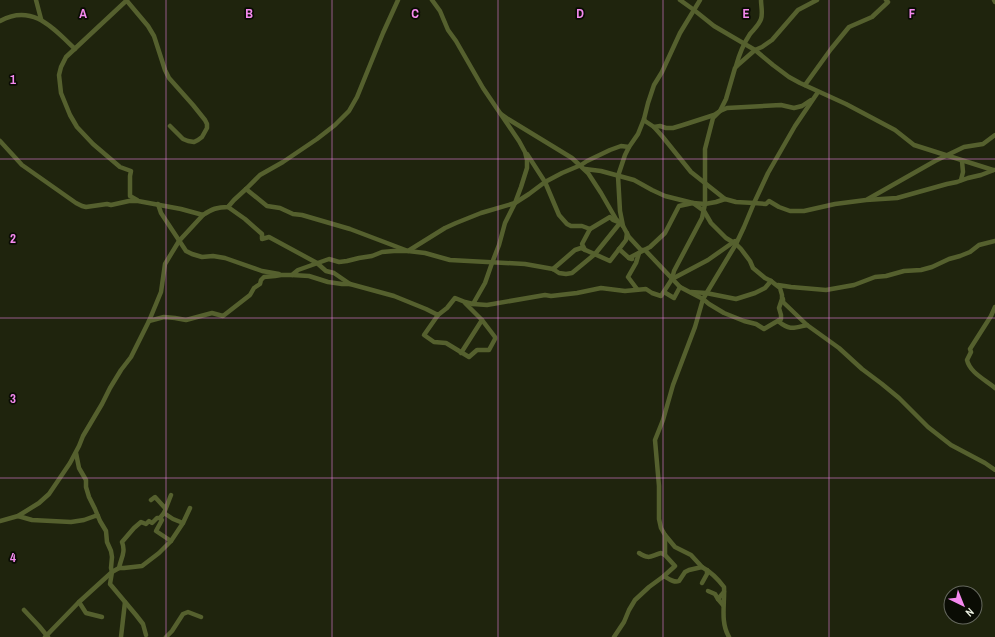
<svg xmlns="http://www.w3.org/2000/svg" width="995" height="637" font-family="'Archivo Narrow',sans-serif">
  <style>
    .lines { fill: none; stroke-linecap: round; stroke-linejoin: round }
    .minor { stroke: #55602e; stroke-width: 4.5 }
    .grid { fill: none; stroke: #f589ef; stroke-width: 1; stroke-opacity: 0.55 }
    .grid-label { font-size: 13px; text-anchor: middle; font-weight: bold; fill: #f589ef; stroke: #0a0c04; stroke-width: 3.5; stroke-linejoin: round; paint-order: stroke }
  </style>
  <rect width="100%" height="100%" fill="#1f240d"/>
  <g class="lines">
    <g class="minor">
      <polyline points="36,0 41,19"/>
      <polyline points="127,0 66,57 61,67 59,75 61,93 70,115 77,127 93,144 120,167 131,171 130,176 130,196 137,200"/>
      <polyline points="680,0 694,10 714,26 755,50 773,65 789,77 800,83 846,104 895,130 914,145 993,170"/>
      <polyline points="994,0 995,2"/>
      <polyline points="127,1 148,26 154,36 165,70 169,78 193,105 205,120 207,124 207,128 202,137 198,140 194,142 188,141 183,139 170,126"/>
      <path d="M0,21C32,3 53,28 75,49"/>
      <path d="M736,66C739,55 744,43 750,34C754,29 759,25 761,19C763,13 761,6 761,0"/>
      <polyline points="805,85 831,49 849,27 872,17 888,2 886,0"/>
      <polyline points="501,114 508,119 572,158 588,173 601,193 616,219 623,226 629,237 641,250 645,250 680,287 703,299 709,304 724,313 744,321 756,324 764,329 769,326 781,319 781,315 779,308 782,299 782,295 780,288 771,281 765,278 753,268 750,261 741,249 736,244 744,227 754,203 768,173 795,126 818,92"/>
      <polyline points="644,119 645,121 654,127 662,136 691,172 725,199"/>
      <polyline points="654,127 660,126 666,128 673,128 683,125 714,115 720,111 727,108 781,105 794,108 802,106 811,100"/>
      <path d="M0,141L22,165L76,203L82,206L86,207L107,204L111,205L129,201H138L181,209L203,215C212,209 217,207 228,207L234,200L246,189L260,175L283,162L317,139L335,125L349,111L357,97L383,33L398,0"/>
      <polyline points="527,154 545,182 559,215 567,224 571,226 582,226 590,229 610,217 613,220 618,222"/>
      <polyline points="585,169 601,171 634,180 652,190 665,196 693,203 704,211 711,223 726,238 736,244 703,299 695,327 673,385 663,420 655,440 659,486 659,519 661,528 665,535 665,555 675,566 664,576 649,587 635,600 629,610 624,622 614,637"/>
      <polyline points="961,180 963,172 962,161"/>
      <polyline points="246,189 267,206 280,208 293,214 302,215 350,229 408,251 425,253 450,260 525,264 553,269 559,273 566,274 572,273 595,254 620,223"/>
      <polyline points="868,199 935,161 964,147 983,144 995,135"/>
      <polyline points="158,204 161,213 186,251 192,254 202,257 213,256 225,258 262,271 279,274"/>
      <polyline points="228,207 245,219 262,234 262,239 269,237 317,263 326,271 334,273 350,284"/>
      <polyline points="623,226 620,211 618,176 625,155 629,147 638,134 644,119 648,103 654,85 662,72 680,33 700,0"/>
      <polyline points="619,249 629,258 632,259"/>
      <polyline points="585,250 582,244 590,229"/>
      <polyline points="629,258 650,247 665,233 679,206 693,203 705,204 716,202 725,199 736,202 754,203 766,204 769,201 779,207 790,211 804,211 835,204 866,200 897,198 947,184 957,182 968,178 981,175 994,170"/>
      <polyline points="553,269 575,250 581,248 610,261 626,240 627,233"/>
      <polyline points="292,275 309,276 328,282 342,284 350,284 394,296 426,309 438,315 447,308 455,298 465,302 473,304 485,283 492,263 499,245 505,223 515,203 521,187 527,168 527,160 525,152 519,141 483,88 456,41 448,30 440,11 432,0"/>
      <polyline points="672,279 708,260 735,241"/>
      <polyline points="778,285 791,287 826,290 854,285 875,277 886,276 904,271 921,270 932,267 949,259 960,256 970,252 979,245 995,241"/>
      <polyline points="637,289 628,277 636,263 639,253"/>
      <polyline points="664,292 674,298 680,287"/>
      <polyline points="691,292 706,293 736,299 755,293 765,288 771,281"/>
      <polyline points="783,299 783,302 807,325 839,348 862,369 882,384 899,398 928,427 951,445 985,463 995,470"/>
      <polyline points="473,304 487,305 545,295 551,296 577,293 601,288 625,291 646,289 652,293 661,296 672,279 674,271 702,218 705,204 705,149 713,118 720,111 726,99 735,68 739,64 755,50 762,47 772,40 798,10 817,0"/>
      <path d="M995,307L991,316L970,349L971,352L967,360C970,373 986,380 995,388"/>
      <polyline points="438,315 424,335 434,342 446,343 469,357 477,350 489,350 495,339 495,337 482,320 465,303"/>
      <polyline points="149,321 164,317 175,318 186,320 212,313 223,316 250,295 254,288 260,284 261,280 264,277 275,276 281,275 292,275 298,270 329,259 339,262 347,261 359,258 372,256 382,252 394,251 408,251 445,228 456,223 481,213 515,203 529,194 545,182 562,173 581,165 587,161 610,150 621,146 629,147"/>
      <path d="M778,321C790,331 794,328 807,325"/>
      <polyline points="461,353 482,320"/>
      <polyline points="76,453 79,468 86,480 86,487 89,497 95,509 100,521 106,531 107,542 111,551 112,557 111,568 112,572 110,584 136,615 143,624 146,635"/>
      <polyline points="151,500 155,497 165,508"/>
      <polyline points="164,513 173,519 183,523"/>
      <polyline points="18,516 32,520 71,522 84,520 95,516 98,516"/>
      <polyline points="160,518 162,520 156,531 171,541"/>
      <polyline points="0,521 18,516 39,503 49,494 70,463 79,446 83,436 102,404 110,388 121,370 131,357 149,321 161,292 165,264 179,241 203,215"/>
      <polyline points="665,535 675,547 691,555 702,567"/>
      <path d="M639,553C650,560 650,556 661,553L665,555"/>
      <path d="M119,568C121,558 126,552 122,542L134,528L141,522L146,524L149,521L152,523L157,518H160L164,513L171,495"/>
      <path d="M664,576C669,579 674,583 679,581L685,572L689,570L702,567C711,572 718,579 724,587C725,603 720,622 729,637"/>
      <polyline points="702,583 707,574 707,570"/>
      <polyline points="708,591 715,594 718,599"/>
      <polyline points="79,602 86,613 102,617"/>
      <polyline points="723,605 718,599 724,592"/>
      <polyline points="24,610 39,626 48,637"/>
      <polyline points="45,637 79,602 112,572 119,568 124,568 142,566 159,553 171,541 183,523 190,508"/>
      <polyline points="121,637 125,602"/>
      <polyline points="166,637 172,631 183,614 188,612 201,617"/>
    </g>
  </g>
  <path class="grid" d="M166,0V637M332,0V637M498,0V637M663,0V637M829,0V637M0,159H995M0,318H995M0,478H995"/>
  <g class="grid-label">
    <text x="83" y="18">A</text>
    <text x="249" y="18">B</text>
    <text x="415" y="18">C</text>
    <text x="580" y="18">D</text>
    <text x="746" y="18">E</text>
    <text x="912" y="18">F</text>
    <text x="13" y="84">1</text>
    <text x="13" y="243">2</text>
    <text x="13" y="403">3</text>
    <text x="13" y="562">4</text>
  </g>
  <g transform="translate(963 605) rotate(137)"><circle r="19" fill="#0a0c04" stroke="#65685e"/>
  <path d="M0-3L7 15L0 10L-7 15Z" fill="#f589ef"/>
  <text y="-6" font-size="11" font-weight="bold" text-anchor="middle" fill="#eef3e4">N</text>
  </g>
</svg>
